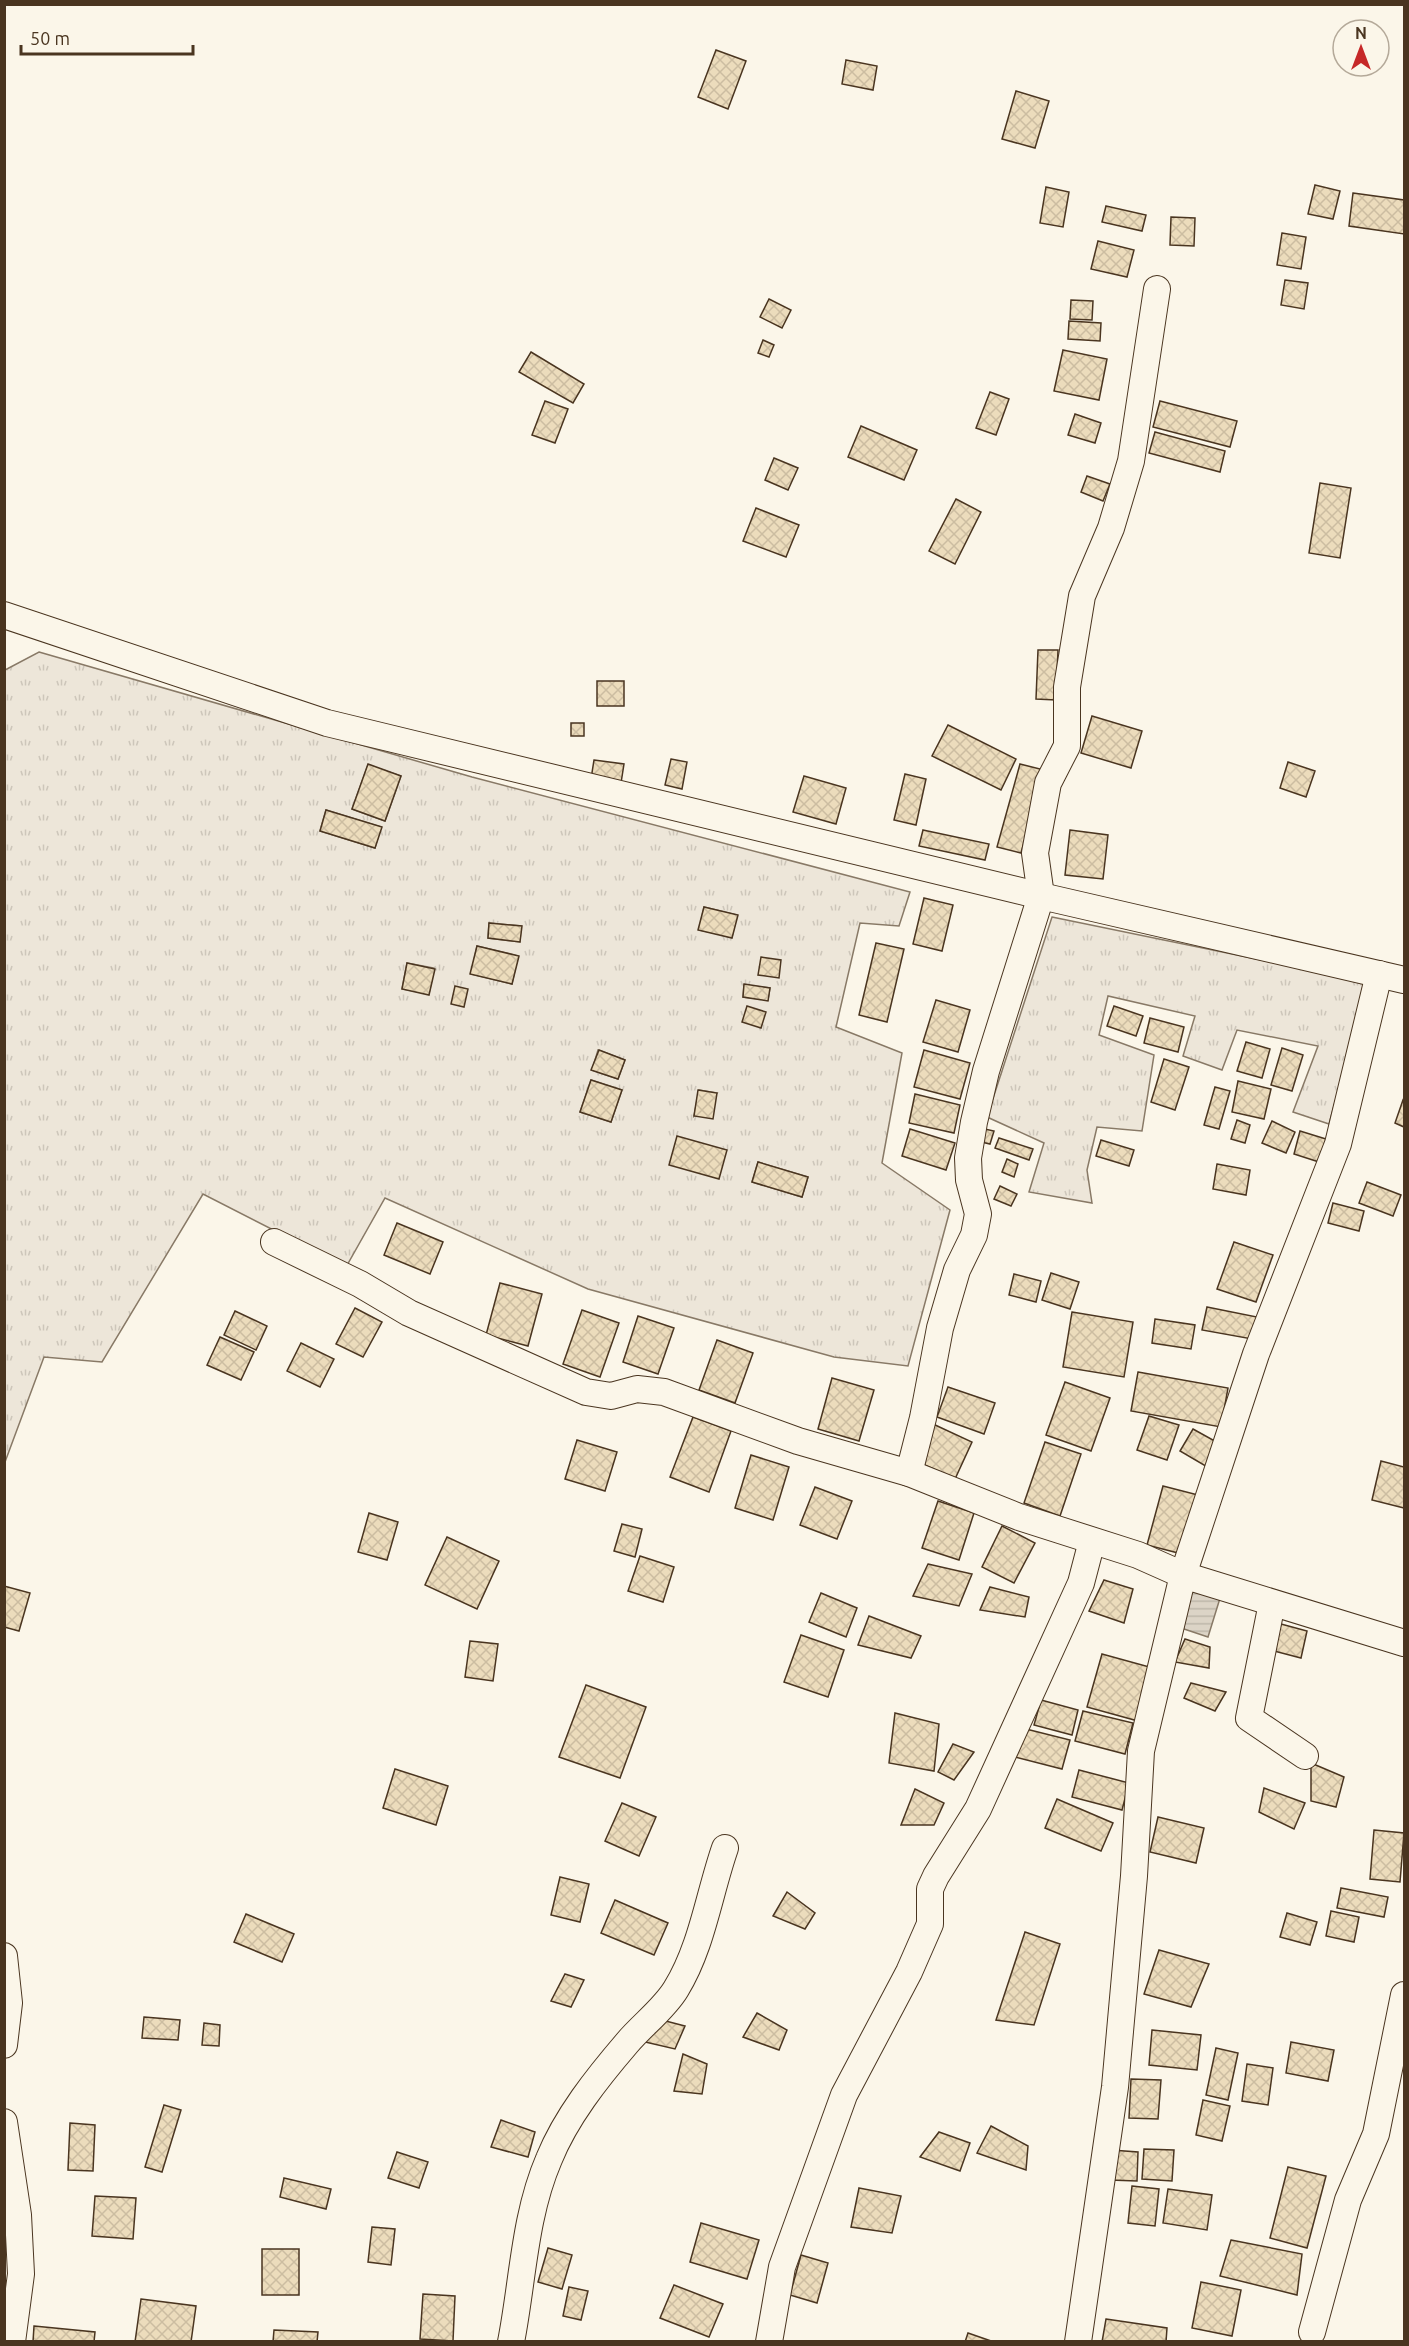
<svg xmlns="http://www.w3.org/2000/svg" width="1409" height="2346" font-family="Ubuntu,sans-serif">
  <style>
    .grass { fill: url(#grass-tufts); stroke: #887966; stroke-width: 1.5; fill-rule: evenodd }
    .water { fill: url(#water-rules); stroke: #887966; stroke-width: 1.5 }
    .building { fill: url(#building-cross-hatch); stroke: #4a3520; stroke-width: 1.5 }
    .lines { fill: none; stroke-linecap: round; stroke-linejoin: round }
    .minor-casing { stroke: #4a3520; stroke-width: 28 }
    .minor { stroke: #fbf6e9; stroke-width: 26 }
  </style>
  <defs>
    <pattern id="grass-tufts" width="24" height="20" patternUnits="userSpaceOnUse" patternTransform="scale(1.5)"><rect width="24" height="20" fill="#ede6d9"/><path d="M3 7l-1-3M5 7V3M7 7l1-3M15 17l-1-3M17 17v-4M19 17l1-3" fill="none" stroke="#cdc6ba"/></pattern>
    <pattern id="water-rules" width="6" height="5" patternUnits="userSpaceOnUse" patternTransform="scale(1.5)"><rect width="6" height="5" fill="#dcd4c6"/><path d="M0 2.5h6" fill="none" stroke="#beb7aa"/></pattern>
    <pattern id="building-cross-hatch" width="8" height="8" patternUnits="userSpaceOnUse" patternTransform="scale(1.5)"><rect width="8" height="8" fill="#ecdcbc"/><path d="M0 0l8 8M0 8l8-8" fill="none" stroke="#ccbda1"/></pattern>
  </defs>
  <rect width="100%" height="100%" fill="#fbf6e9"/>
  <g class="grass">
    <path d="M39,652L472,777L910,892L899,926L860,923L836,1027L902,1053L882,1163L950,1210L908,1366L834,1357L588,1289L385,1198L346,1267L203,1194L102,1362L44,1357L5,1462V670ZM368,765L401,776L385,821L352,809ZM326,810L381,827L375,848L320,831ZM704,907L737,915L732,937L699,930ZM489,923L521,926L520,942L488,938ZM477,946L518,956L512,984L471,974ZM407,963L434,968L429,994L402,989ZM744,985L770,988L768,1000L743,997ZM598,1050L625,1060L618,1079L592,1070ZM591,1080L622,1090L611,1122L580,1112ZM699,1090L717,1093L694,1116ZM758,1162L808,1177L802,1197L752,1182Z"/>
    <polygon points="1052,917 1368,982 1329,1124 1293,1112 1318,1046 1237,1030 1222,1070 1183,1056 1195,1016 1108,996 1099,1035 1154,1055 1142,1131 1097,1127 1087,1170 1092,1203 1029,1192 1044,1143 987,1117"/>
  </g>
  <polygon class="water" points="1193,1586 1221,1595 1208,1637 1181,1628"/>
  <g class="building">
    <polygon points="716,50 746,61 728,109 698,97"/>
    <polygon points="846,60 877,66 873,90 842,84"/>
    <polygon points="1016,91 1049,101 1035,148 1002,139"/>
    <polygon points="1315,185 1340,191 1333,219 1308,214"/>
    <polygon points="1046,187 1069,192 1063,227 1040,223"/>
    <polygon points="1353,193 1404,200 1404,234 1349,226"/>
    <polygon points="1106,206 1146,215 1142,231 1102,222"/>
    <polygon points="1171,217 1195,218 1194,246 1170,245"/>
    <polygon points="1282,233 1306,237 1301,269 1277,265"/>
    <polygon points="1098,241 1134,250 1127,277 1091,269"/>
    <polygon points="1285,280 1308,283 1304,309 1281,305"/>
    <polygon points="769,299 791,310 782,328 760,317"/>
    <polygon points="1071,300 1093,301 1092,320 1070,319"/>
    <polygon points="1069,321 1101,323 1100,341 1068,339"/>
    <polygon points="763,340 774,345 769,357 758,353"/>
    <polygon points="1063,350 1107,359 1099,400 1054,391"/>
    <polygon points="531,352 584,384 573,403 519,372"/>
    <polygon points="990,392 1009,399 996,435 976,428"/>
    <polygon points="545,401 568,409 555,443 532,435"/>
    <polygon points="1160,401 1237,421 1230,447 1153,427"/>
    <polygon points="1075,414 1101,423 1095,443 1068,435"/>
    <polygon points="861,426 917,450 904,480 848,457"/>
    <polygon points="1155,432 1225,451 1220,472 1149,453"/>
    <polygon points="774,458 798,468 788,490 765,480"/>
    <polygon points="1087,476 1110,484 1103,501 1081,492"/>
    <polygon points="1320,483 1351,488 1340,558 1309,553"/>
    <polygon points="956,499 981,512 955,564 929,551"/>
    <polygon points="756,508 799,525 786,557 743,541"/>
    <polygon points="1038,650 1058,650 1056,700 1036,699"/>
    <rect x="597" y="681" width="27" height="25"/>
    <polygon points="1092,716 1142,731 1131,768 1081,753"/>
    <rect x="571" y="723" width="13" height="13"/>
    <polygon points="948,725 1016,759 1001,790 932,756"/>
    <polygon points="671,759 687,762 682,789 665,785"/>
    <polygon points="594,760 624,764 621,783 591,779"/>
    <polygon points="1288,762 1315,771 1306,797 1280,788"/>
    <polygon points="368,764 401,776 385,821 352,809"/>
    <polygon points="1020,764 1044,770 1021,853 997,847"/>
    <polygon points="905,774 926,779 916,825 894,820"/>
    <polygon points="804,776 846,788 836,824 793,812"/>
    <polygon points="326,810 382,827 375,848 320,831"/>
    <polygon points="923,830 989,844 985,860 919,846"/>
    <polygon points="1070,830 1108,835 1103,879 1065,875"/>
    <polygon points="924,898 953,905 942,951 913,944"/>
    <polygon points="704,907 738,915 732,938 698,930"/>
    <polygon points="489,923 522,926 520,942 488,938"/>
    <polygon points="876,943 904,949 887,1022 859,1015"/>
    <polygon points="477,946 519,956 512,984 470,974"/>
    <polygon points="761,957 781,960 779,978 758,975"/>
    <polygon points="407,963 435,969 429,995 402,989"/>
    <polygon points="744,984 770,988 768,1001 743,997"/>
    <polygon points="455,986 468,989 464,1007 451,1004"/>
    <polygon points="936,1000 970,1010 958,1052 923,1042"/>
    <polygon points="747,1006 766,1012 761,1028 742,1022"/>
    <polygon points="1114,1006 1143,1016 1136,1036 1107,1026"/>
    <polygon points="1150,1018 1184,1027 1178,1052 1144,1043"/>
    <polygon points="1246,1042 1270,1049 1262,1078 1237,1071"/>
    <polygon points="1282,1048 1303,1055 1292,1091 1271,1085"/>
    <polygon points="599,1050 625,1060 618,1079 591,1070"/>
    <polygon points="924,1050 970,1063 960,1099 914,1087"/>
    <polygon points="1164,1059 1189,1067 1175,1110 1151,1102"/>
    <polygon points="591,1080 622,1090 611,1122 580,1112"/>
    <polygon points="1238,1081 1271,1089 1264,1119 1232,1112"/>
    <polygon points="1215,1087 1230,1091 1219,1129 1204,1125"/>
    <polygon points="698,1090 717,1093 713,1119 694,1116"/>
    <polygon points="915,1094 960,1105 954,1133 909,1123"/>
    <polygon points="1403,1100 1404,1101 1404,1127 1395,1123"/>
    <polygon points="1237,1120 1250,1125 1245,1143 1231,1139"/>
    <polygon points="1272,1121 1295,1132 1286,1153 1262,1143"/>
    <polygon points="980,1128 994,1131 990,1144 977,1141"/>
    <polygon points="910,1129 955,1143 946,1170 902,1156"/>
    <polygon points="1300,1131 1326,1139 1319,1162 1294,1154"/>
    <polygon points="677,1136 727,1150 719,1179 669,1165"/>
    <polygon points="999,1138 1033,1149 1029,1160 995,1148"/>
    <polygon points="1101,1140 1134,1150 1129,1166 1096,1156"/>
    <polygon points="1007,1159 1018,1164 1014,1177 1002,1172"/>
    <polygon points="758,1162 808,1177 802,1197 752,1182"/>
    <polygon points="1217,1164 1250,1170 1246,1195 1213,1189"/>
    <polygon points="1367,1182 1401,1195 1393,1216 1359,1203"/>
    <polygon points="1000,1186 1017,1194 1011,1206 994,1199"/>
    <polygon points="1333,1203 1364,1211 1359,1231 1328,1223"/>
    <polygon points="397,1223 443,1242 430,1274 384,1255"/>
    <polygon points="1234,1242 1273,1255 1256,1302 1217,1289"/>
    <polygon points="1051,1273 1079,1282 1070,1309 1042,1300"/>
    <polygon points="1014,1274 1041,1281 1036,1302 1009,1295"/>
    <polygon points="500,1283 542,1294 528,1346 486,1335"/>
    <polygon points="1207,1307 1257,1317 1252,1339 1202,1330"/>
    <polygon points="355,1308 382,1322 363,1357 336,1344"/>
    <polygon points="582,1310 619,1323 600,1377 563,1364"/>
    <polygon points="235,1311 267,1326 256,1350 224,1335"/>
    <polygon points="1072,1312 1133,1322 1124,1377 1063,1367"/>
    <polygon points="638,1316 674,1328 658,1374 623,1362"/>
    <polygon points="1155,1319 1195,1325 1191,1349 1152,1343"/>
    <polygon points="220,1337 254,1352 241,1380 207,1365"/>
    <polygon points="717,1340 753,1353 735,1403 699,1390"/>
    <polygon points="301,1343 334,1359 320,1387 287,1371"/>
    <polygon points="1138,1372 1228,1388 1221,1427 1131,1411"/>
    <polygon points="832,1378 874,1390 859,1441 818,1429"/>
    <polygon points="1065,1382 1110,1398 1091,1451 1046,1435"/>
    <polygon points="948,1387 995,1403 984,1434 937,1417"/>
    <polygon points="1149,1416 1179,1425 1167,1460 1137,1450"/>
    <polygon points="693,1417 731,1431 709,1492 670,1477"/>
    <polygon points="933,1424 972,1442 955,1479 916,1461"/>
    <polygon points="1193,1429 1222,1445 1209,1468 1180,1451"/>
    <polygon points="577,1440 617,1452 605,1491 565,1479"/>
    <polygon points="1045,1442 1081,1454 1060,1516 1024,1503"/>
    <polygon points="751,1455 789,1467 773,1520 735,1508"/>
    <polygon points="1381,1461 1404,1467 1404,1508 1372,1500"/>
    <polygon points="1163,1486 1202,1496 1186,1555 1147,1545"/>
    <polygon points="815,1487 852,1501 837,1539 800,1525"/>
    <polygon points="938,1501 974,1513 959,1560 922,1548"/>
    <polygon points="369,1513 398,1522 387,1560 358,1552"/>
    <polygon points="622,1524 642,1529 635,1557 614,1551"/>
    <polygon points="1002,1526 1035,1543 1014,1583 982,1567"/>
    <polygon points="447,1537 499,1561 477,1609 425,1585"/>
    <polygon points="640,1556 674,1567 663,1602 628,1591"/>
    <polygon points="928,1564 972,1574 959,1606 913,1596"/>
    <polygon points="1104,1580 1133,1589 1124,1623 1089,1611"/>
    <polygon points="4,1586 30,1593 19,1631 4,1627"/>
    <polygon points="990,1587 1029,1597 1025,1617 980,1610"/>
    <polygon points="821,1593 857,1608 846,1637 809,1622"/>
    <polygon points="869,1616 921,1636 911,1658 858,1645"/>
    <polygon points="1281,1624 1307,1631 1301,1658 1274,1651"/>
    <polygon points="801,1635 844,1650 828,1697 784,1682"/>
    <polygon points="1185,1639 1210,1647 1209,1668 1175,1662"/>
    <polygon points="470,1641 498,1644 493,1681 465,1677"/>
    <polygon points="1102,1654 1153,1668 1138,1721 1087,1707"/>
    <polygon points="1191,1683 1226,1692 1215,1711 1184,1698"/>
    <polygon points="586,1685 646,1707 620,1778 559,1757"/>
    <polygon points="1041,1700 1078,1710 1072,1735 1034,1725"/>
    <polygon points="1083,1711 1133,1723 1125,1754 1075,1741"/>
    <polygon points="895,1713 939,1724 934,1771 889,1763"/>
    <polygon points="1022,1728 1070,1740 1062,1769 1015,1757"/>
    <polygon points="953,1744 974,1752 954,1780 938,1772"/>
    <polygon points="1311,1763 1344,1777 1336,1807 1311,1801"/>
    <polygon points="395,1769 448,1786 436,1825 383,1808"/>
    <polygon points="1079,1770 1129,1783 1122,1810 1072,1797"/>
    <polygon points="1264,1788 1305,1803 1294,1829 1259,1812"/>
    <polygon points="915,1789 944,1803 934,1825 901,1825"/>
    <polygon points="1057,1799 1113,1823 1101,1851 1045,1828"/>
    <polygon points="622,1803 656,1817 639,1856 605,1841"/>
    <polygon points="1158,1817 1204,1828 1196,1863 1150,1852"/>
    <polygon points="1374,1830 1404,1833 1400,1882 1370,1879"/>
    <polygon points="560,1877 589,1884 580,1922 551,1915"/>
    <polygon points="1341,1888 1388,1897 1384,1917 1337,1908"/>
    <polygon points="787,1892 815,1913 805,1929 773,1916"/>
    <polygon points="615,1900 668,1923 654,1955 601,1933"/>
    <polygon points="1331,1911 1359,1917 1354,1942 1326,1936"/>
    <polygon points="1287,1913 1317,1922 1310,1945 1280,1937"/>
    <polygon points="246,1914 294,1934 282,1962 234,1942"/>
    <polygon points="1025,1932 1060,1944 1034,2025 996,2020"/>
    <polygon points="1159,1950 1209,1964 1191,2007 1144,1994"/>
    <polygon points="565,1974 584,1980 571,2007 551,2001"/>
    <polygon points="757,2013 787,2030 779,2050 743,2037"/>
    <polygon points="144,2017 180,2020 178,2040 142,2038"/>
    <polygon points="658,2019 685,2026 675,2049 641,2041"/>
    <polygon points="204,2023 220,2025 219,2046 202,2045"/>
    <polygon points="1152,2030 1201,2035 1197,2070 1149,2065"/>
    <polygon points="1291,2042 1334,2050 1328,2081 1286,2073"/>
    <polygon points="1216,2048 1238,2053 1228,2100 1206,2095"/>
    <polygon points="683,2054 707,2064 702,2094 674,2091"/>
    <polygon points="1247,2064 1273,2068 1268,2105 1242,2101"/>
    <polygon points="1131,2079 1161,2080 1158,2119 1129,2118"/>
    <polygon points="1203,2100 1230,2106 1222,2141 1196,2135"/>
    <polygon points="164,2105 181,2110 162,2172 145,2167"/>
    <polygon points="501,2120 535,2132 528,2157 491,2147"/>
    <polygon points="70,2123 95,2125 93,2171 68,2170"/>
    <polygon points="991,2126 1028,2146 1026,2170 977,2153"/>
    <polygon points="939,2132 970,2143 960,2171 920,2157"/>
    <polygon points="1144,2149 1174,2150 1172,2181 1142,2179"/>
    <polygon points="1111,2150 1138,2152 1137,2181 1110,2180"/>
    <polygon points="397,2152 428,2162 419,2188 388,2178"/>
    <polygon points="1288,2167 1326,2176 1307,2248 1270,2238"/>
    <polygon points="284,2178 331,2189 326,2209 280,2197"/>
    <polygon points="1132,2186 1159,2189 1155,2226 1128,2223"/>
    <polygon points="859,2188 901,2196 892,2233 851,2227"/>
    <polygon points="1168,2189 1212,2195 1207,2230 1163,2223"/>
    <polygon points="95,2196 136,2198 133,2239 92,2236"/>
    <polygon points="701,2223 759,2240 747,2279 690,2262"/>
    <polygon points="372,2227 395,2229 391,2265 368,2262"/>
    <polygon points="1231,2240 1302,2254 1297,2295 1220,2276"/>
    <polygon points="548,2248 572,2255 562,2289 538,2282"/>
    <rect x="262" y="2249" width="37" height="46"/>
    <polygon points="801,2255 828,2263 817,2303 790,2295"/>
    <polygon points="1201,2282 1241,2290 1232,2336 1192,2328"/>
    <polygon points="674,2285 723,2304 709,2337 660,2318"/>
    <polygon points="569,2287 588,2291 581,2320 563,2316"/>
    <polygon points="423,2294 455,2296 453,2341 420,2339"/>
    <polygon points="141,2299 196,2306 191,2342 135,2342"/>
    <polygon points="1106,2319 1167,2328 1166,2342 1102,2342"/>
    <polygon points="34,2326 95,2332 94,2342 33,2342"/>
    <polygon points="274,2330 318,2332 317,2342 273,2342"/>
    <polygon points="968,2333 994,2342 965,2342"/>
  </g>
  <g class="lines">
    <defs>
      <g id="minor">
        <polyline points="4,615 327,723 1041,896 1404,980"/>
        <polyline points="274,1242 360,1284 409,1313 586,1392 611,1396 637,1389 664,1392 798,1441 909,1473 1019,1517 1138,1555 1183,1575 1256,1354 1338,1144 1379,974"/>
        <polyline points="909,1473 923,1418 940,1328 957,1270 974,1235 978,1214 969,1180 968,1158 974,1122 986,1071 1041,896 1035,853 1048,783 1067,746 1067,687 1082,596 1111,528 1131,461 1157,289"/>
        <polyline points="1272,1603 1249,1718 1305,1756"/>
        <polyline points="4,1956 9,2003 4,2045"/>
        <polyline points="4,2122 18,2215 21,2274 12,2342"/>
        <polyline points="1312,2332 1348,2200 1376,2134 1404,1995"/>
        <path d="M511,2342C523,2281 524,2217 549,2159C566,2117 597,2078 627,2043C642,2025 664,2009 676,1989C702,1947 709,1894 725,1848"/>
        <polyline points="769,2342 782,2267 844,2095 909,1972 930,1924 930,1889 936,1876 978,1809 1081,1583 1092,1541"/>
        <polyline points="1078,2342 1115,2087 1134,1876 1141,1751 1183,1575 1404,1643"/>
      </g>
    </defs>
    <use href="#minor" class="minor-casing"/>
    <use href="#minor" class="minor"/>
  </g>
  <rect width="1409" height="2346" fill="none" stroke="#4a3520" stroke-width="12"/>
  <g transform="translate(1361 48)"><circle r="28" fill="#fbf6e9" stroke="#b4a999" stroke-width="1.5"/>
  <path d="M0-4.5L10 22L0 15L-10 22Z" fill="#c62828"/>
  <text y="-9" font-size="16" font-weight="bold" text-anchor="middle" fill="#4a3520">N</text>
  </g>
  <path d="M21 45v9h172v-9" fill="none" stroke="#4a3520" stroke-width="3"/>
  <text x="30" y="45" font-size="18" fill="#4a3520" stroke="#fbf6e9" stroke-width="4.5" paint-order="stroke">50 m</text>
</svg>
